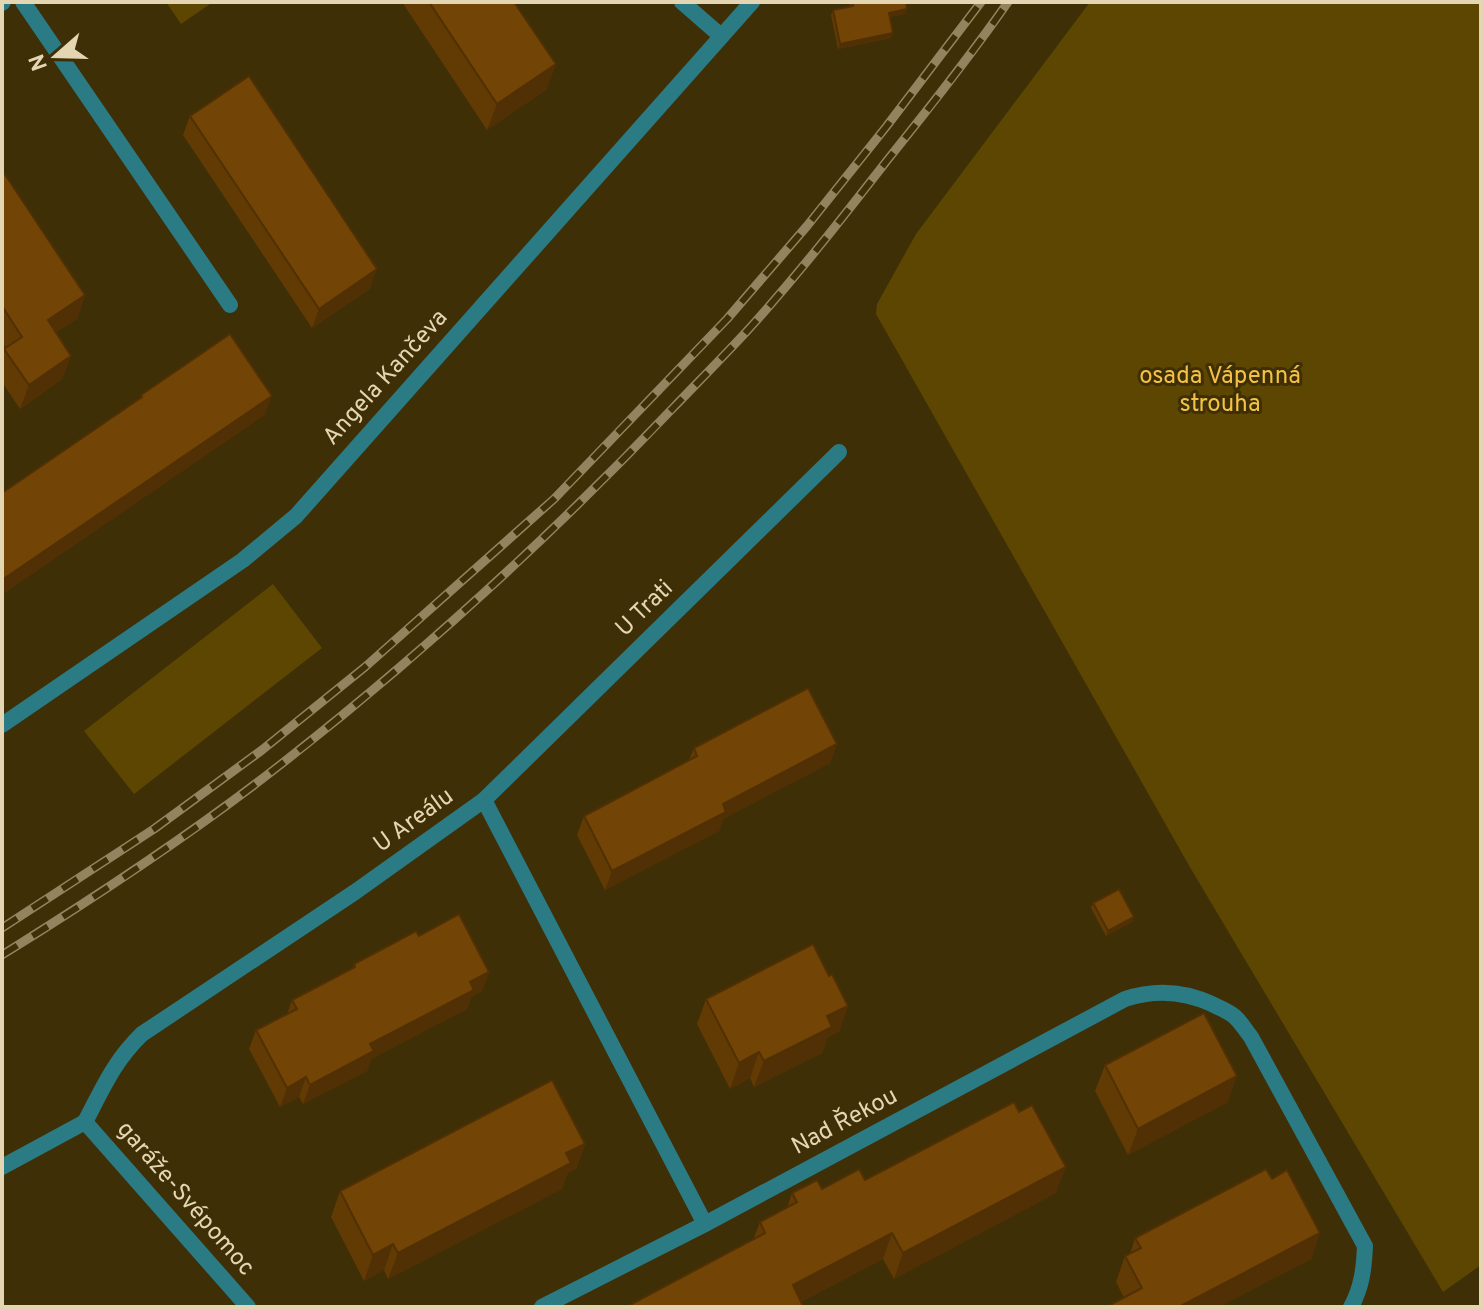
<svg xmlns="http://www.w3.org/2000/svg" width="1483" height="1309" font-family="Overpass,sans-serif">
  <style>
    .green { fill: #5d4601 }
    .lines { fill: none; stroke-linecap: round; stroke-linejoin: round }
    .service { stroke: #2b7b85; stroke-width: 16 }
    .minor { stroke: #2b7b85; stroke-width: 16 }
    .rail-casing { stroke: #93845f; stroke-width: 9 }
    .rail { stroke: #3e2f07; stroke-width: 6; stroke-dasharray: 18; stroke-linecap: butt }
    .wall { fill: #623a04 }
    .shaded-wall { fill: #503004 }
    .building { fill: #724405; stroke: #503004; stroke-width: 2 }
    .labels { text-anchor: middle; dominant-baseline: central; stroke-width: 6; stroke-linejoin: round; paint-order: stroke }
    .park-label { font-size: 24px; fill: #f3c244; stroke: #3e2f07 }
    .street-label { font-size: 24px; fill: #e5d6b3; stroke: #3e2f07 }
  </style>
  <rect width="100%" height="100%" fill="#3e2f07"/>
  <g class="green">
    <polygon points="166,2 213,2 181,24"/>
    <polygon points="1090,2 1481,2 1481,1265 1443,1292 1191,869 876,314 877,304 916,234"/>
    <polygon points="273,584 322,648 134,794 84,731"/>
  </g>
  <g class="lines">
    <polyline class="service" points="682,2 721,36"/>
    <g class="minor">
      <polyline points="23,2 230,305"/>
      <polyline points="2,3 3,2"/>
      <polyline points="2,725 243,560 296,516 752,2"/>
      <polyline points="484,800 705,1224"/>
      <path d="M85,1122C103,1088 114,1061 142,1034L355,892L484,800L839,452"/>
      <polyline points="85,1122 248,1307"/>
      <polyline points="2,1167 85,1122"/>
      <path d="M542,1307L705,1224L1125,999C1155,989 1184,991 1212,1004C1219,1008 1229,1011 1235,1017C1241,1022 1246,1031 1251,1037L1365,1246C1364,1268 1362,1287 1351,1307"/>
    </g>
    <defs>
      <g id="rail">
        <polyline points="2,928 154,829 262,750 365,667 554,499 727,319 807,226 886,127 981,2"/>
        <path d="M2,955C97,896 192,834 280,765C420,656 551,536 674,407C698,382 723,357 747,331C797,276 843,217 889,158C930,107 971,55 1008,2"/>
      </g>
    </defs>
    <use href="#rail" class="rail-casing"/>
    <use href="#rail" class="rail"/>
  </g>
  <g class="wall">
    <polygon points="402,2 514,2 556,64 546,90 487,130"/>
    <polygon points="849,2 906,2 905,14 890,17 891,38 838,49 831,15 833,10 850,6"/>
    <polygon points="190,116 370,289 312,328 183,135"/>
    <polygon points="2,170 85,295 77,319 56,332 71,356 62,379 20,409 2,382 2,355 6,348 2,342"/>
    <polygon points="837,744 830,763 723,819 719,831 605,890 577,835 584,816 689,760 694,748"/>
    <polygon points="1093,903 1132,922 1106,936 1091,908"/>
    <polygon points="419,936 489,972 482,991 471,997 467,1009 371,1059 367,1071 303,1104 299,1097 280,1107 249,1049 256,1030 287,1014 292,1000 352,969 354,964"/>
    <polygon points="829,976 848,1006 839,1032 828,1037 822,1053 754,1087 750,1078 730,1089 697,1024 706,999"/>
    <polygon points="1105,1065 1228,1102 1128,1155 1095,1091"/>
    <polygon points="585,1144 576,1169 567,1174 562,1189 388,1279 384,1270 364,1281 331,1217 340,1191"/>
    <polygon points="1272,1179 1320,1233 1311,1259 1219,1307 1106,1307 1124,1298 1116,1282 1125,1256 1130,1254 1135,1238"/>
    <polygon points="865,1180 1056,1193 894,1279 883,1259 801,1302 803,1307 626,1307 753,1240 760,1222 787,1208 792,1193"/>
  </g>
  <g class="shaded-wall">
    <polygon points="907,9 905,14 887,18 889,13"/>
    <polygon points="893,33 891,38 838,49 840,44"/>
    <polygon points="556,64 546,90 487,130 497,104"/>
    <polygon points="377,269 370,289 312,328 319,309"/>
    <polygon points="85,295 77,319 40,343 48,320"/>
    <polygon points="71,356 62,379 20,409 29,385"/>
    <polygon points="272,396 265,415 2,595 2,580"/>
    <polygon points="837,744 830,763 723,819 719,831 605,890 612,871 723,804"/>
    <polygon points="1134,917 1132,922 1106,936 1108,931"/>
    <polygon points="489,972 482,991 471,997 467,1009 371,1059 367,1071 303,1104 310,1085 370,1044 470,982"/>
    <polygon points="848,1006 839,1032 828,1037 822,1053 754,1087 764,1061 827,1016"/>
    <polygon points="759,1052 750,1078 730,1089 739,1063"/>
    <polygon points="1237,1076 1228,1102 1128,1155 1138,1129"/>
    <polygon points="306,1077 299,1097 280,1107 287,1088"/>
    <polygon points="585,1144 576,1169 567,1174 562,1189 388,1279 398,1253 566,1153"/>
    <polygon points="1066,1167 1056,1193 894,1279 903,1253"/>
    <polygon points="892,1233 883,1259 791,1307 793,1285"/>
    <polygon points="1320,1233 1311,1259 1219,1307 1179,1307"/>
    <polygon points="393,1244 384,1270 364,1281 373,1255"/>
  </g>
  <g class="building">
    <polygon points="429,2 514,2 556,64 497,104"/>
    <polygon points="852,2 906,2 907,9 889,13 893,33 840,44 833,10 853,6"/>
    <polygon points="249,76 377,269 319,309 190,116"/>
    <polygon points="2,170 85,295 48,320 71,356 29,385 4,349 22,337 2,306"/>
    <polygon points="230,334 272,396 2,580 2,493 142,397 141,395"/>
    <polygon points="808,688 837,744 723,804 726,812 612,871 584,816 697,756 694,748"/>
    <polygon points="1119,889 1134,917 1108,931 1093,903"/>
    <polygon points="459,914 489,972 470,982 474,990 370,1044 374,1051 310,1085 306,1077 287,1088 256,1030 297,1009 292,1000 355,967 354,964 416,931 419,936"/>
    <polygon points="813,944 829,976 832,974 848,1006 827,1016 832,1027 764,1061 759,1052 739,1063 706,999"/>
    <polygon points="1204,1013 1237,1076 1138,1129 1105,1065"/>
    <polygon points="552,1080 585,1144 566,1153 571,1163 398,1253 393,1244 373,1255 340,1191"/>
    <polygon points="1014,1102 1019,1112 1032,1105 1066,1167 903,1253 892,1233 793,1285 803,1306 801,1307 626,1307 765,1233 760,1222 797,1202 792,1193 817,1180 822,1189 859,1169 865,1180"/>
    <polygon points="1266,1169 1272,1179 1287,1170 1320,1233 1179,1307 1106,1307 1142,1288 1125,1256 1141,1248 1135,1238"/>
  </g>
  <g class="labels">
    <g class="park-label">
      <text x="1220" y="377">osada Vápenná<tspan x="1220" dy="28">strouha</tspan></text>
    </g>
    <g class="street-label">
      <text transform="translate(386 378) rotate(-48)">Angela Kančeva</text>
      <text transform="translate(645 609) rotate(-44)">U Trati</text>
      <text transform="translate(414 821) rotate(-36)">U Areálu</text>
      <text transform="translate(845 1122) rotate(-28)">Nad Řekou</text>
      <text transform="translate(185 1199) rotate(49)">garáže-Svépomoc</text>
    </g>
  </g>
  <rect width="1483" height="1309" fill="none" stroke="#e5d6b3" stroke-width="8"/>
  <g transform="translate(56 56) rotate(250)" stroke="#3e2f07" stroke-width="6" paint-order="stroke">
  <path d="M0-6L14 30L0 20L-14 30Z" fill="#e5d6b3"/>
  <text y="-12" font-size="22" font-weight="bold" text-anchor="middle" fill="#e5d6b3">N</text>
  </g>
</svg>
